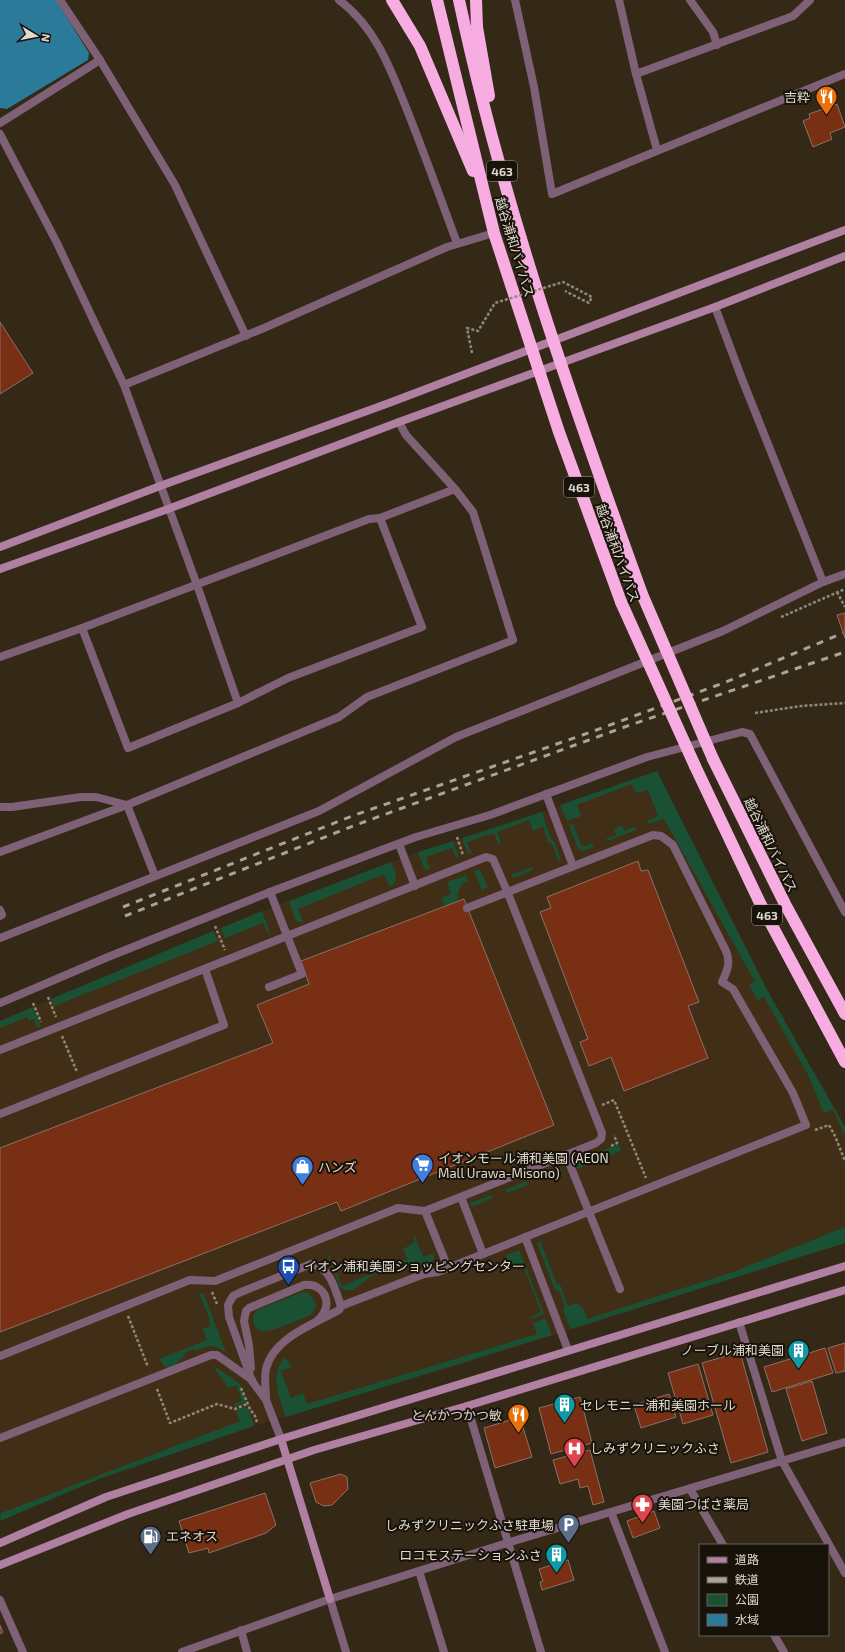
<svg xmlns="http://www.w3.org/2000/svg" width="845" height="1652" font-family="'Exo 2','Noto Sans JP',sans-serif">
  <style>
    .built { fill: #402f16 }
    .green { fill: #1a5033 }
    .water { fill: #2c7a99 }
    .building { fill: #782f13; stroke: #8b7168 }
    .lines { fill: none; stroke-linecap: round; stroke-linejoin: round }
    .path { stroke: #918779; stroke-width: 2.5; stroke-dasharray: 3 2; stroke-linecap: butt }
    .lane { stroke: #7f6177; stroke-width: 8 }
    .street { stroke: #7f6177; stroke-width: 8 }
    .secondary { stroke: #b080a2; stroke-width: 8 }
    .highway { stroke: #f7ace2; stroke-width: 12 }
    .rail { stroke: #aca396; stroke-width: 3; stroke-dasharray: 7 7; stroke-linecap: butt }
    .path-bridge { stroke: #918779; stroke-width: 2.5; stroke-dasharray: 3 2; stroke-linecap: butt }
    .lane-bridge { stroke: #7f6177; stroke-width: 8 }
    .highway-bridge { stroke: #f7ace2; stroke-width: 12 }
    .labels { text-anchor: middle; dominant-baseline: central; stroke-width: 4; stroke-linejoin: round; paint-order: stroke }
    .shield { fill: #17120a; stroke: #a49d92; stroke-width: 1 }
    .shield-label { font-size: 12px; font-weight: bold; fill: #e0d8cd }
    .poi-label { font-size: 13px; fill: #e0d8cd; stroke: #17120a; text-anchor: start }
    .street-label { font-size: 13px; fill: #e0d8cd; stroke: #17120a }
  </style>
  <rect width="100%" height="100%" fill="#342816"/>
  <polygon class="built" points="657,771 766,988 845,1127 845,1243 462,1364 247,1428 99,1479 0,1521 0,1021 262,911 430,848 493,829"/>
  <g class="green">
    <polygon points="657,771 766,988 845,1127 845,1135 833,1110 824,1113 807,1073 764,997 758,1001 749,985 755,982 664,819 649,824 647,821 658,816 648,790 636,793 632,784 577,805 581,816 567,821 560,805"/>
    <polygon points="542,812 551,839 554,841 561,859 558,860 552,844 548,842 543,827 533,831 529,820 497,832 501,843 498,844 494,833 467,842 471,853 468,854 462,838"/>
    <polygon points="573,824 582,847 592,843 594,847 582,851 578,849 569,825"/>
    <polygon points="622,826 625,831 635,827 636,830 607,841 606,839 616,835 614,829"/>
    <polygon points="453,841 459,857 456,858 452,848 426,857 430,869 427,870 424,868 418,852"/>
    <path d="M391,862C395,872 400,881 390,887L384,874L298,909L303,922H298L295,919L289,901Z"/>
    <polygon points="532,867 533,870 513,878 511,875"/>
    <polygon points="480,869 488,887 482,890 474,871"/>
    <path d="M466,875L468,881C460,885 456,892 458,901L444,906L441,898L451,894L447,882Z"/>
    <polygon points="262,911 270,933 269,936 263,923 225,938 221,928"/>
    <polygon points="213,931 218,941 54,1006 51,999"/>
    <polygon points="33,1007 41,1026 37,1028 34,1019 29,1021 27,1017 0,1028 0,1021"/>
    <polygon points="619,1144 621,1151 577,1169 575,1162"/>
    <polygon points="561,1167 562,1171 541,1179 540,1176"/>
    <polygon points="526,1181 528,1185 507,1193 505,1190"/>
    <polygon points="491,1195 493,1198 472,1207 470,1203"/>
    <polygon points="845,1227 845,1243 571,1329 563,1311 565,1307 560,1292 555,1290 537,1243 540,1241 557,1284 560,1284 568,1306 577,1303 584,1309 587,1319 730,1273"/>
    <polygon points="414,1234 423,1257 434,1253 434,1259 429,1264 395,1266 373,1275 353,1290 345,1290 340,1287 327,1254 328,1253 342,1286 407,1259 403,1249 415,1242 413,1235"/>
    <polygon points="519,1250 544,1314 532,1319 531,1317 541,1312 522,1263 511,1267 506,1255"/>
    <path d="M302,1292L309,1293L315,1301C317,1305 315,1311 311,1315C305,1318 297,1320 291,1323C277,1328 253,1342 253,1316L257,1310Z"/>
    <path d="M199,1293L204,1294L226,1353C215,1344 208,1345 195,1351L193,1349L185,1353V1355C178,1360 175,1369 165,1367L159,1359L207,1340L202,1329L210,1326L209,1320H210Z"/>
    <path d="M545,1318L552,1335L286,1417C279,1397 269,1376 285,1357L292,1367L281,1371L291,1398L303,1393L307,1404L537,1334L533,1323Z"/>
    <path d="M214,1367L219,1369L240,1384L246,1403L235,1407L234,1404L242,1401L236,1385L227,1388C224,1379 218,1375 214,1367Z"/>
    <polygon points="244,1407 249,1410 254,1426 99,1479 0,1521 1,1513 240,1421 236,1411"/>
  </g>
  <polygon class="water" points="0,0 56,0 89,53 88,60 7,109 0,108"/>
  <g class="building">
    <polygon points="837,104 845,127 830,133 832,139 813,147 803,121 810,118 809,114"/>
    <polygon points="0,322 33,373 0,394"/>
    <polygon points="845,613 845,638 837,615"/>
    <polygon points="638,861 641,871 648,870 699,1002 688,1006 708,1058 624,1091 611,1057 589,1066 580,1042 588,1039 540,912 551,908 547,897"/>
    <polygon points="464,899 554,1125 341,1211 337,1202 0,1332 0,1148 273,1043 257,1005 309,984 301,961"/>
    <polygon points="845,1343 845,1371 836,1373 828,1348"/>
    <polygon points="825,1348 833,1373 772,1392 764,1367"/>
    <polygon points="740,1352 768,1452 731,1463 702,1363"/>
    <polygon points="698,1364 713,1415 683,1424 668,1373"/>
    <polygon points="812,1381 827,1433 802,1441 786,1389"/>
    <polygon points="669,1394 676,1417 641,1428 634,1405"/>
    <polygon points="580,1397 592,1443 551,1454 539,1408"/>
    <polygon points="520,1417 532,1457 495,1468 484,1428"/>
    <polygon points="590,1450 604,1502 593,1505 588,1486 580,1488 578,1479 560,1484 553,1460"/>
    <polygon points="341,1474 347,1477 348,1489 332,1505 324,1506 316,1502 310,1483"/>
    <polygon points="265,1493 276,1525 266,1533 209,1553 208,1548 189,1553 179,1521"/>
    <polygon points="654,1511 660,1528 633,1538 627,1521"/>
    <polygon points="568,1560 574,1580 542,1590 540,1582 543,1581 539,1569"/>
    <polygon points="0,1625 3,1632 0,1634"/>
  </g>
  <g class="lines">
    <g class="path">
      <polyline points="837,592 845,607"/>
      <polyline points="781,617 845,589"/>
      <polyline points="755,713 801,706 845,703"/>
      <polyline points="457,837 463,855"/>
      <polyline points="215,926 225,950"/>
      <polyline points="48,997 56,1017"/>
      <polyline points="33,1003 41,1022"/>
      <polyline points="62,1036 77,1072"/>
      <polyline points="602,1105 614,1100 646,1178"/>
      <polyline points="815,1130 829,1125 835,1136 845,1161"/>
      <polyline points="611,1146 617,1143 614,1135"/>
      <polyline points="212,1292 217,1304"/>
      <polyline points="128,1316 148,1367"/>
      <polyline points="241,1388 250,1409 255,1416 257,1422"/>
      <polyline points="157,1389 170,1423 217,1404 235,1409 247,1404"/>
    </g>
    <g class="lane">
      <polyline points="399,422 406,435 455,489"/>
      <polyline points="546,794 573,866"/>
      <polyline points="399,844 415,886"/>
      <polyline points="0,910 2,915 0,916"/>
      <polyline points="269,987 302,974 270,892"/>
      <polyline points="0,1050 486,857 493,859 507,891 602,1133 601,1139 596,1143 425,1211 448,1268"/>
      <polyline points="0,1114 224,1025 205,969"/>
      <polyline points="566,1155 620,1289"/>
      <polyline points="461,1197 483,1254"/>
      <polyline points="525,1237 568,1350"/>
      <path d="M341,1306L424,1274L438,1272L448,1268L806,1125L793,1093L733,989L722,982C727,971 731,963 726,951"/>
      <polyline points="0,1356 190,1280 215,1281 398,1208 425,1211"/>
      <path d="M251,1368L249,1345L244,1321L246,1311L249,1308L304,1285C326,1283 334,1306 318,1320"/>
      <path d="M266,1400C266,1390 264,1378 266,1369C273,1338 314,1324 339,1310L341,1306C335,1290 331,1267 311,1264L241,1292L233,1296L228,1305L229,1317L252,1381L266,1400L281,1439"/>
      <polyline points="0,1438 211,1355 217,1355 252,1380"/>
    </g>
    <g class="street">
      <polyline points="60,0 100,60 175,185 246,336"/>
      <path d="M339,0C377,28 392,73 409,115C426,158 441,200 457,243"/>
      <polyline points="515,0 534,87 552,194 845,74"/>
      <polyline points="619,0 636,74 657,150"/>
      <polyline points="690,0 713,32 717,45"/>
      <polyline points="636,74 793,16 810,0"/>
      <polyline points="0,123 100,60"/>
      <polyline points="0,134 57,243 124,385 197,585 238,703"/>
      <polyline points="715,307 742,379 823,582 845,574"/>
      <polyline points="124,385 264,328 447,247 494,233"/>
      <polyline points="0,657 82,628 128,748 238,703 288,678 422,627 380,518"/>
      <polyline points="0,807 12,807 81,797 96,797 127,805 155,876"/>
      <polyline points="0,852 127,805 339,717 367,697 513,640 473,512 455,489 380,518 369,519 82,628"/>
      <polyline points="0,938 319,811 456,737 723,631 823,582"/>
      <polyline points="0,1003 108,957 270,892 416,837 490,815 647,757 742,732 750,734 845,912"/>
      <polyline points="739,1322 782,1461 845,1573"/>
      <polyline points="467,1406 541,1652"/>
      <polyline points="690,1489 723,1545"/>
      <polyline points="611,1512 665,1652"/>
      <polyline points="419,1571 444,1652"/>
      <polyline points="330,1599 346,1652"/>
      <polyline points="0,1600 23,1652"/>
      <polyline points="241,1630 247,1652"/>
      <polyline points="774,1635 784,1652"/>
      <polyline points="182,1652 330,1599 507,1543 845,1442"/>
    </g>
    <g class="secondary">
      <polyline points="0,547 160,486 389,403 845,230"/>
      <polyline points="0,569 168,509 399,422 715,307 845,256"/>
      <polyline points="281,1439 330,1599"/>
      <polyline points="0,1543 106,1497 281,1439 845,1266"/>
      <polyline points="0,1565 128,1514 314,1450 467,1406 845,1290"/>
    </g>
    <g class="highway">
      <polyline points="392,0 420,46 473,171"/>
      <polyline points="437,0 494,233 559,432 621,602"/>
      <path d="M459,0C502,203 571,399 642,594"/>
      <polyline points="476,0 477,27 489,96"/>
      <polyline points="713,759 785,904 845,1014"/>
      <polyline points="695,766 760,903 845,1062"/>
    </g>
    <g class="rail">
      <polyline points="123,907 352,816 591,732 726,682 843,633"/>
      <polyline points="125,916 353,826 630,725 845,652"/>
    </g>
    <polyline class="path-bridge" points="472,353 467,328 478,331 495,303 563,282 592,297 589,303 565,291"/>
    <polyline class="lane-bridge" points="467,908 653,835 661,836 673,845 726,951"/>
    <g class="highway-bridge">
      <polyline points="642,594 713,759"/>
      <polyline points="621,602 695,766"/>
    </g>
  </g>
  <defs>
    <symbol id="restaurant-pin" viewBox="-11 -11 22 30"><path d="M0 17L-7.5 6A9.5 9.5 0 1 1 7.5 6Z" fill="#e8710a" stroke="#17120a"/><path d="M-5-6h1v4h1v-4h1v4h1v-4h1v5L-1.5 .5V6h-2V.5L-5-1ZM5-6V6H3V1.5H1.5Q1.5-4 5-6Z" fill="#fff"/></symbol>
    <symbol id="supermarket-pin" viewBox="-11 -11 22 30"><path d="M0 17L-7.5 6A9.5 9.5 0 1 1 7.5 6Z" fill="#3f7fe0" stroke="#17120a"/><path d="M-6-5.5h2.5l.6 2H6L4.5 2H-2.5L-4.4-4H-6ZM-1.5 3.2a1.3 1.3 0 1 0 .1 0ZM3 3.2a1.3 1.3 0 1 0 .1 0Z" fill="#fff"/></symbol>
    <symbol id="shop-pin" viewBox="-11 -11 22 30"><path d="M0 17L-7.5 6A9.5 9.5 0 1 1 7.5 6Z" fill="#3f7fe0" stroke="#17120a"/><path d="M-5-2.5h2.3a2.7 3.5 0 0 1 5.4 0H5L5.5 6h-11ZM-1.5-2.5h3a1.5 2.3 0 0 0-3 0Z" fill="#fff"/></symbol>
    <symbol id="bus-pin" viewBox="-11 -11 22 30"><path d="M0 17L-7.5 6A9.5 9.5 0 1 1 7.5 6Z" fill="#1a4fb4" stroke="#17120a"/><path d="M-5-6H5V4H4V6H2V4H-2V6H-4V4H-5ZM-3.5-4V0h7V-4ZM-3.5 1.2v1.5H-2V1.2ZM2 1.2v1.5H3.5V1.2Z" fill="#fff"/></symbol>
    <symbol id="building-pin" viewBox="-11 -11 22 30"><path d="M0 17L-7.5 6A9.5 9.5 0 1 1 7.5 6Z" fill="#0f9aa8" stroke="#17120a"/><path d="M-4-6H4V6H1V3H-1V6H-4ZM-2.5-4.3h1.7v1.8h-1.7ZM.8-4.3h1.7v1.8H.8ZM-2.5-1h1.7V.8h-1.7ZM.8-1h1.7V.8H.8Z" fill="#fff"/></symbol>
    <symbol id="hospital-pin" viewBox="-11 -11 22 30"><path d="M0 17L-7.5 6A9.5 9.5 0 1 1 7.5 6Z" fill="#e0444e" stroke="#17120a"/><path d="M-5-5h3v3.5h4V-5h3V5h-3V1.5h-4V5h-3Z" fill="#fff"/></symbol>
    <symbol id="pharmacy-pin" viewBox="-11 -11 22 30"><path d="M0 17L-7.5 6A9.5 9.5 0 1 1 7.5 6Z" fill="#e0444e" stroke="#17120a"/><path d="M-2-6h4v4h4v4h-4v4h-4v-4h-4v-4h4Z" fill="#fff"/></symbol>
    <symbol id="parking-pin" viewBox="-11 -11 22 30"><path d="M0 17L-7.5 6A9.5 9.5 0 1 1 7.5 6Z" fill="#5c6f8a" stroke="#17120a"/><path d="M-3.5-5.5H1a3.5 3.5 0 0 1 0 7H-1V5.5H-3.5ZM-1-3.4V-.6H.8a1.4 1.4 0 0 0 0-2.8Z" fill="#fff"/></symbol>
    <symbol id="fuel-pin" viewBox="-11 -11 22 30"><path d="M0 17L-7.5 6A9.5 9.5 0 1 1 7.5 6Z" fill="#5c6f8a" stroke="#17120a"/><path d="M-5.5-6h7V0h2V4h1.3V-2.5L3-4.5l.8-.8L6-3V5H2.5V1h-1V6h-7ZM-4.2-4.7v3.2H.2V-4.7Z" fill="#fff"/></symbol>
  </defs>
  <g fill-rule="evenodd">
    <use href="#restaurant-pin" x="814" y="84" width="25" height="34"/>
    <use href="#supermarket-pin" x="410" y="1152" width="25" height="34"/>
    <use href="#shop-pin" x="290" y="1154" width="25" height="34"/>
    <use href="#bus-pin" x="276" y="1254" width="25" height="34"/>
    <use href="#building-pin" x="786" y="1338" width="25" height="34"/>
    <use href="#building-pin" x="552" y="1392" width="25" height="34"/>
    <use href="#restaurant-pin" x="506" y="1402" width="25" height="34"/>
    <use href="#hospital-pin" x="562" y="1436" width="25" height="34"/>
    <use href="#pharmacy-pin" x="630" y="1492" width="25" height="34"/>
    <use href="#parking-pin" x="556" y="1512" width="25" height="34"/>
    <use href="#fuel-pin" x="138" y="1524" width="25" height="34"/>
    <use href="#building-pin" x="544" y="1542" width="25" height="34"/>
  </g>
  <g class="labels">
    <g class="shield">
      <rect x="487" y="161" width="30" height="20" rx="3"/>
      <rect x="564" y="477" width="30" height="20" rx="3"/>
      <rect x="752" y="905" width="30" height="20" rx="3"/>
    </g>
    <g class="shield-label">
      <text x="502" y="171">463</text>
      <text x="579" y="487">463</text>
      <text x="767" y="915">463</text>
    </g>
    <g class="poi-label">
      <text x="810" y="97" text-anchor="end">吉粋</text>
      <text x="438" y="1158">イオンモール浦和美園 (AEON<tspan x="438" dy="15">Mall Urawa-Misono)</tspan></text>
      <text x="318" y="1167">ハンズ</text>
      <text x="304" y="1266">イオン浦和美園ショッピングセンター</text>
      <text x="784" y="1350" text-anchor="end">ノーブル浦和美園</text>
      <text x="580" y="1405">セレモニー浦和美園ホール</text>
      <text x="502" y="1415" text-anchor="end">とんかつかつ敏</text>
      <text x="590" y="1448">しみずクリニックふさ</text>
      <text x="658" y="1504">美園つばさ薬局</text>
      <text x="554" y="1525" text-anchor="end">しみずクリニックふさ駐車場</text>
      <text x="166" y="1536">エネオス</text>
      <text x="542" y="1555" text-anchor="end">ロコモステーションふさ</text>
    </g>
    <g class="street-label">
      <text transform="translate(515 247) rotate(73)">越谷浦和バイパス</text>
      <text transform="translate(618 553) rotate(70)">越谷浦和バイパス</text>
      <text transform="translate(771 845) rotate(64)">越谷浦和バイパス</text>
    </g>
  </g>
  <rect x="699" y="1544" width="130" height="92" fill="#17120a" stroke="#676158"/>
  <rect x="707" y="1557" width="20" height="6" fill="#b080a2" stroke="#676158"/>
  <text x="735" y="1564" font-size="12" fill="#e0d8cd">道路</text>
  <rect x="707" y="1577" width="20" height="6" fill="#aca396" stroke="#676158"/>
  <text x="735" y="1584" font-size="12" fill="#e0d8cd">鉄道</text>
  <rect x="707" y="1594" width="20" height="12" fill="#1a5033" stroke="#676158"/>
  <text x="735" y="1604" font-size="12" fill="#e0d8cd">公園</text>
  <rect x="707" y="1614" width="20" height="12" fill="#2c7a99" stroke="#676158"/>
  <text x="735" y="1624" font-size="12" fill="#e0d8cd">水域</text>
  <g transform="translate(36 36) rotate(100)" stroke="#17120a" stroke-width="3" paint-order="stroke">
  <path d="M0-3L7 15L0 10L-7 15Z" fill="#e0d8cd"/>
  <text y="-6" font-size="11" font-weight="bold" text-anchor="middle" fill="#e0d8cd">N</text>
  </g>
</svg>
